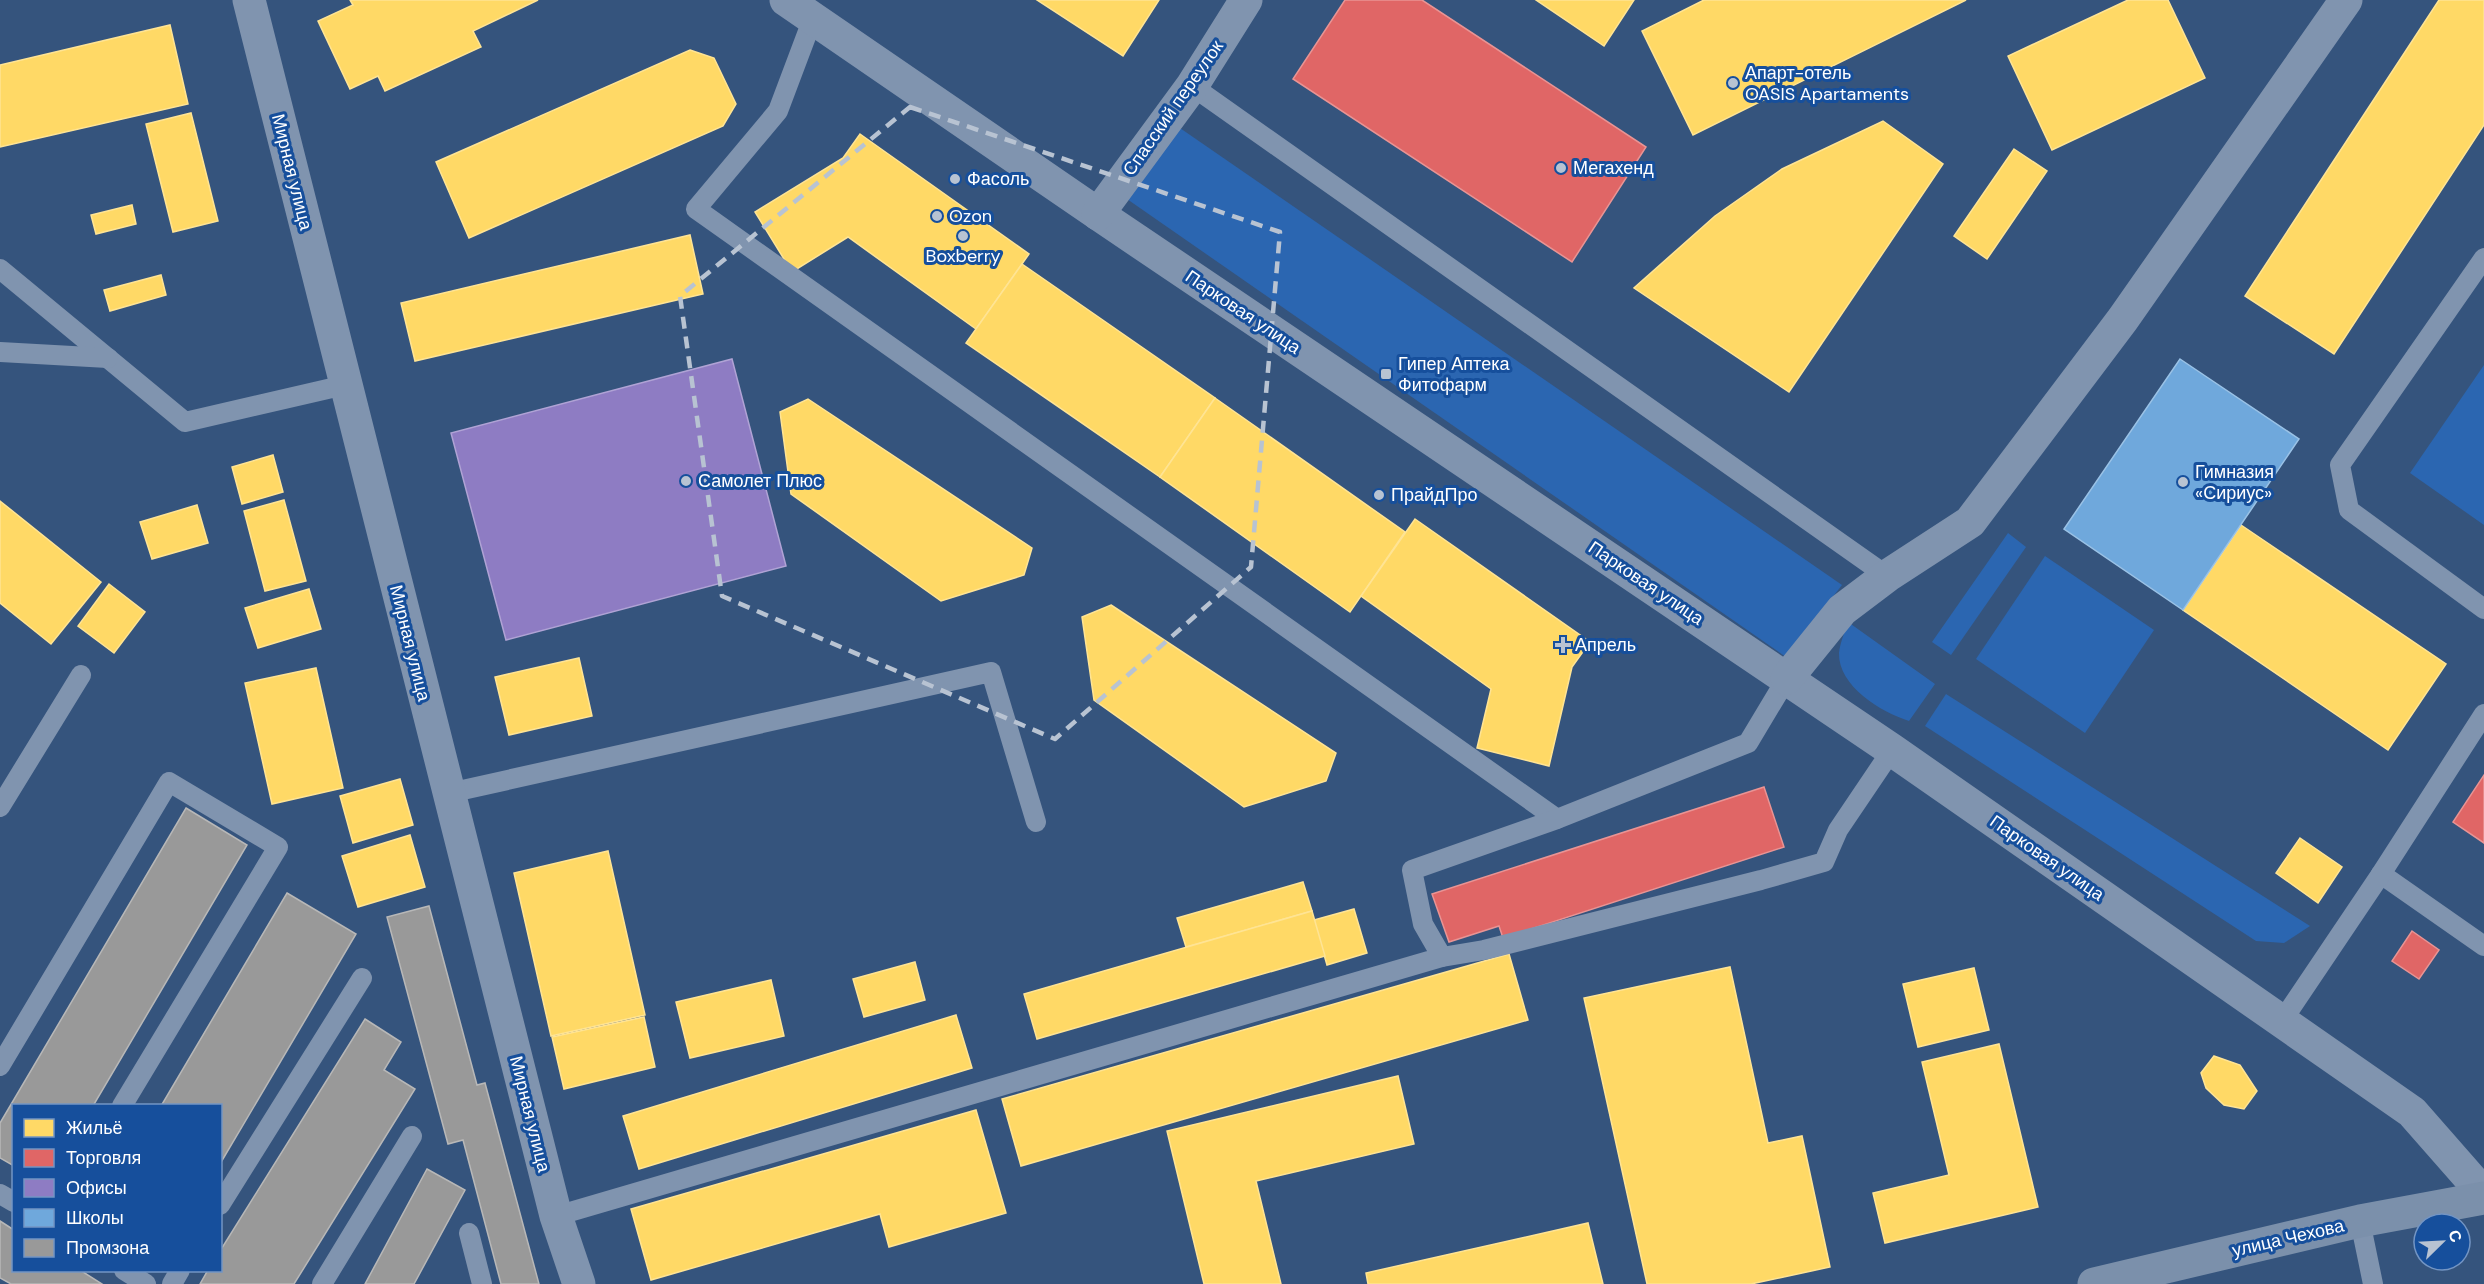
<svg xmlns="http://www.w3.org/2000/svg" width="2484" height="1284" font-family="'DM Sans',sans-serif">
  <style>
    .green { fill: #2b66b1 }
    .homes { fill: #ffd966; stroke: #ffe494; stroke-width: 1.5 }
    .shops { fill: #e06666; stroke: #e99494; stroke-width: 1.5 }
    .offices { fill: #8e7cc3; stroke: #b0a3d5; stroke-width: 1.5 }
    .schools { fill: #6fa8dc; stroke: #9ac2e6; stroke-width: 1.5 }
    .industry { fill: #999; stroke: #b8b8b8; stroke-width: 1.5 }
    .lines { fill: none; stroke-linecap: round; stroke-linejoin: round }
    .lane { stroke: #8094af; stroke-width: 20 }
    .street { stroke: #8094af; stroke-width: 33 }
    .secondary { stroke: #7b90ab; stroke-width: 33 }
    .marked { fill: none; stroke: #b8c3d2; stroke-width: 4.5; stroke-dasharray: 12 8; stroke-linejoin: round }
    .poi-dot { fill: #b8c3d2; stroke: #164f9c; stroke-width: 2 }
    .labels { text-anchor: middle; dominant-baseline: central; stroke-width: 6; stroke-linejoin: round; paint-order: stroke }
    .poi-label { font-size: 18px; fill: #fff; stroke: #164f9c; text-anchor: start }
    .street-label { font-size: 18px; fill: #fff; stroke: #164f9c }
  </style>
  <rect width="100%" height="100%" fill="#35547d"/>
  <g class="green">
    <polygon points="1177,126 1842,585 1786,657 1127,199"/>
    <polygon points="2484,365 2484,525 2410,473"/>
    <polygon points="2008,533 2026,547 1951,655 1932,642"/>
    <polygon points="2045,556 2154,630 2085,733 1976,659"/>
    <path d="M1848,622L1935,684L1909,721C1881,712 1838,686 1839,653C1840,643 1845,631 1848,622Z"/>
    <polygon points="1946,694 2310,926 2284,943 2256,941 1925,726"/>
  </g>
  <g class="homes">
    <polygon points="350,0 538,0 473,31 481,47 385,91 378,76 350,89 318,21 353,5"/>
    <polygon points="1037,0 1159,0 1123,56"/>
    <polygon points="1536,0 1634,0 1604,46"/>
    <polygon points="1704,0 1966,0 1693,135 1642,31"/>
    <polygon points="2128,0 2168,0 2205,78 2052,150 2008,56"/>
    <polygon points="2439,0 2484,0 2484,125 2334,354 2245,296"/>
    <polygon points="170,25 188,104 0,147 0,65"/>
    <polygon points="690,50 714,58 736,104 723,126 469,238 436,162"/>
    <polygon points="191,113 218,221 173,232 146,124"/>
    <polygon points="1883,121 1943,164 1789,392 1634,288 1715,216 1782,169"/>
    <polygon points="860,134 1029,254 976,329 848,237 792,272 755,212 843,158"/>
    <polygon points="2014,149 2047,171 1987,259 1954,236"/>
    <polygon points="132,205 136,224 96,234 91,215"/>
    <polygon points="690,235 703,294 415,361 401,303"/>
    <polygon points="1022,264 1215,398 1160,477 966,343"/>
    <polygon points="161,275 166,295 110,311 104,290"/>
    <polygon points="1215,398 1405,532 1350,612 1160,477"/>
    <polygon points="808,399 1032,548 1024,575 941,601 791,494 780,412"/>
    <polygon points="273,455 283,492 242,504 232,467"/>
    <polygon points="284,500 306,581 265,591 244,511"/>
    <polygon points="0,501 101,582 51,644 0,603"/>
    <polygon points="197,505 208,543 152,559 140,522"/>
    <polygon points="1415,519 1590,642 1572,667 1549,766 1477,748 1491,689 1361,596"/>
    <polygon points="2241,525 2446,664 2388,750 2183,610"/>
    <polygon points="109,584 145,612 114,653 78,626"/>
    <polygon points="309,589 321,629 258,648 245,608"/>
    <polygon points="1111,605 1336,753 1326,781 1244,807 1094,700 1082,617"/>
    <polygon points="579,658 592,716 509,735 495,677"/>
    <polygon points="316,668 343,788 272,804 245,683"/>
    <polygon points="400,779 413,825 353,843 340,796"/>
    <polygon points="410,835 425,887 358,907 342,856"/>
    <polygon points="2300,838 2342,867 2318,903 2276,873"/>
    <polygon points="608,851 645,1015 551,1036 514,873"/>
    <polygon points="1303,882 1312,911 1186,947 1177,918"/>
    <polygon points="1354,909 1367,953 1327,965 1314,920"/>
    <polygon points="1312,911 1325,956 1037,1039 1024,994"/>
    <polygon points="1509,954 1528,1020 1021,1166 1002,1099"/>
    <polygon points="915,962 925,1000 864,1017 853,979"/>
    <polygon points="1730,967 1768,1143 1802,1136 1830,1267 1751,1284 1647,1284 1584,998"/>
    <polygon points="1974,968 1989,1030 1918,1047 1903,984"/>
    <polygon points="771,980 784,1036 690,1058 676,1002"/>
    <polygon points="956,1015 972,1068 639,1169 623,1116"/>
    <polygon points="644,1017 655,1067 564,1089 552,1037"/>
    <polygon points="1999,1044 2038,1207 1885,1243 1873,1193 1949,1175 1922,1062"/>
    <polygon points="2214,1056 2240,1065 2257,1091 2244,1109 2224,1105 2206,1088 2201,1073"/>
    <polygon points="1398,1076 1414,1144 1256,1181 1281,1284 1204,1284 1167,1131"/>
    <polygon points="976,1110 1006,1213 889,1247 880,1214 651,1280 631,1209"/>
    <polygon points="1588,1223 1603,1284 1368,1284 1366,1273"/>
  </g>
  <g class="shops">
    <polygon points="1345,0 1422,0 1646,147 1572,262 1293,79"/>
    <polygon points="2484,775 2484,843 2453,822"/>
    <polygon points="1764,787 1784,847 1503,938 1499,926 1449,942 1432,894"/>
    <polygon points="2412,931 2439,950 2419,979 2392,961"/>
  </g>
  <polygon class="offices" points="732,359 786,566 506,640 451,433"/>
  <polygon class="schools" points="2180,359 2299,439 2183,610 2064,529"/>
  <g class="industry">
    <polygon points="186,808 247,845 93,1106 14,1106 14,1166 0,1158 0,1123"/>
    <polygon points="287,893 356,934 220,1164 220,1106 161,1106"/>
    <polygon points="429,906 477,1085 485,1083 539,1284 501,1284 463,1140 448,1144 387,917"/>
    <polygon points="365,1019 401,1042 384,1070 415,1089 294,1284 200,1284 208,1270 220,1270 220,1251"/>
    <polygon points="427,1169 465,1190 414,1284 365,1284"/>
    <polygon points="0,1221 14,1230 14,1270 80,1270 102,1284 11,1284 0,1278"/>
  </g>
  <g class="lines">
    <g class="lane">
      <polyline points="813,18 778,111 696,209 1557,819"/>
      <polyline points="1192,86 1887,576"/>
      <polyline points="2484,258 2340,465 2349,510 2484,609"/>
      <polyline points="0,269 185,422 345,385"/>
      <polyline points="0,352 108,358"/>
      <polyline points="449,793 991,672 1036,822"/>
      <polyline points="0,807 81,675"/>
      <polyline points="2381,874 2484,946"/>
      <polyline points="1442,957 1484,950 1761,880 1824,862 1838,830 1892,750"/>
      <polyline points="2282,1021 2381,874 2484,714"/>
      <polyline points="0,1066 169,782 278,847 122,1106"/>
      <polyline points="0,1194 14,1202"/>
      <polyline points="220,1205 362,978"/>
      <polyline points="556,1216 1442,957 1423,924 1412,870 1557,819 1748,743 1787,678"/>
      <polyline points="2360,1221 2373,1284"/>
      <polyline points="469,1233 482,1284"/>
      <polyline points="124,1270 146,1284"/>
      <polyline points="172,1284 180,1270"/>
      <polyline points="322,1284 412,1136"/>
    </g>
    <g class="street">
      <polyline points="249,0 556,1216 579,1284"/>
      <polyline points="786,0 1098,214 1892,750 2412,1112 2484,1194"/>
      <polyline points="1098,214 1192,86 1246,0"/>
      <polyline points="1787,678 1842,610 1887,576 1970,522 2123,319 2346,0"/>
    </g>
    <polyline class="secondary" points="2094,1284 2360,1221 2484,1198"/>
  </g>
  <path class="marked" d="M910,107L1280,232L1251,567L1055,739L722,596L680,296Z"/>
  <g class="poi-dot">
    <circle cx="1733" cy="83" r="6"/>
    <circle cx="1561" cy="168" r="6"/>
    <circle cx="955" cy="179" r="6"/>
    <circle cx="937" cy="216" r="6"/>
    <circle cx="963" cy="236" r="6"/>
    <rect x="1380" y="368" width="12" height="12" rx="3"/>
    <circle cx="686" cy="481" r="6"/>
    <circle cx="2183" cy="482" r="6"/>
    <circle cx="1379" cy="495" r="6"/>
    <path d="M1560 636h6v6h6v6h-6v6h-6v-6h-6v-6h6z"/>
  </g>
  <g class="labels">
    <g class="poi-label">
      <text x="1745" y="73">Апарт-отель<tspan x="1745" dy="21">OASIS Apartaments</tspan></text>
      <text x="1573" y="168">Мегахенд</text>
      <text x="967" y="179">Фасоль</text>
      <text x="949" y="216">Ozon</text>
      <text x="963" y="256" text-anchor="middle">Boxberry</text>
      <text x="1398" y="364">Гипер Аптека<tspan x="1398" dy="21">Фитофарм</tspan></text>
      <text x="2195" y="472">Гимназия<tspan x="2195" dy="21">«Сириус»</tspan></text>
      <text x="698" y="481">Самолет Плюс</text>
      <text x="1391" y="495">ПрайдПро</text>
      <text x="1575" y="645">Апрель</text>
    </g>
    <g class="street-label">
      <text transform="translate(1173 108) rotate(-55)">Спасский переулок</text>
      <text transform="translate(292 172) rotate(76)">Мирная улица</text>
      <text transform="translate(1243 312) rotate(34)">Парковая улица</text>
      <text transform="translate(1646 583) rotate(34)">Парковая улица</text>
      <text transform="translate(410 643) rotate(76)">Мирная улица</text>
      <text transform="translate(2047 858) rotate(35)">Парковая улица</text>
      <text transform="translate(530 1114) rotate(76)">Мирная улица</text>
      <text transform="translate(2288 1238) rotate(-13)">улица Чехова</text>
    </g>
  </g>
  <rect x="12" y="1104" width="210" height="168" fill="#164f9c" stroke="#7395c4" stroke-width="1.5"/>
  <rect x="24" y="1119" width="30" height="18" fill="#ffd966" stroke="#7395c4" stroke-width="1.5"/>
  <text x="66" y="1134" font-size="18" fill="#ffffff">Жильё</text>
  <rect x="24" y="1149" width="30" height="18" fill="#e06666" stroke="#7395c4" stroke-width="1.5"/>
  <text x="66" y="1164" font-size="18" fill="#ffffff">Торговля</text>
  <rect x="24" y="1179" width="30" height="18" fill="#8e7cc3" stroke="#7395c4" stroke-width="1.5"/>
  <text x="66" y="1194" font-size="18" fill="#ffffff">Офисы</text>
  <rect x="24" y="1209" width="30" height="18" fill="#6fa8dc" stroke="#7395c4" stroke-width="1.5"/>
  <text x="66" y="1224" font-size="18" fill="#ffffff">Школы</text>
  <rect x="24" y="1239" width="30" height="18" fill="#999999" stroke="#7395c4" stroke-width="1.5"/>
  <text x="66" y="1254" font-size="18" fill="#ffffff">Промзона</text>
  <g transform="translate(2442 1242) rotate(66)"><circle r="28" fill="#164f9c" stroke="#7395c4" stroke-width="1.5"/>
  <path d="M0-4.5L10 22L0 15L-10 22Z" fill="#b8c3d2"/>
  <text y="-9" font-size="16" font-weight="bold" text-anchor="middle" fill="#ffffff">С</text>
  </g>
</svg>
